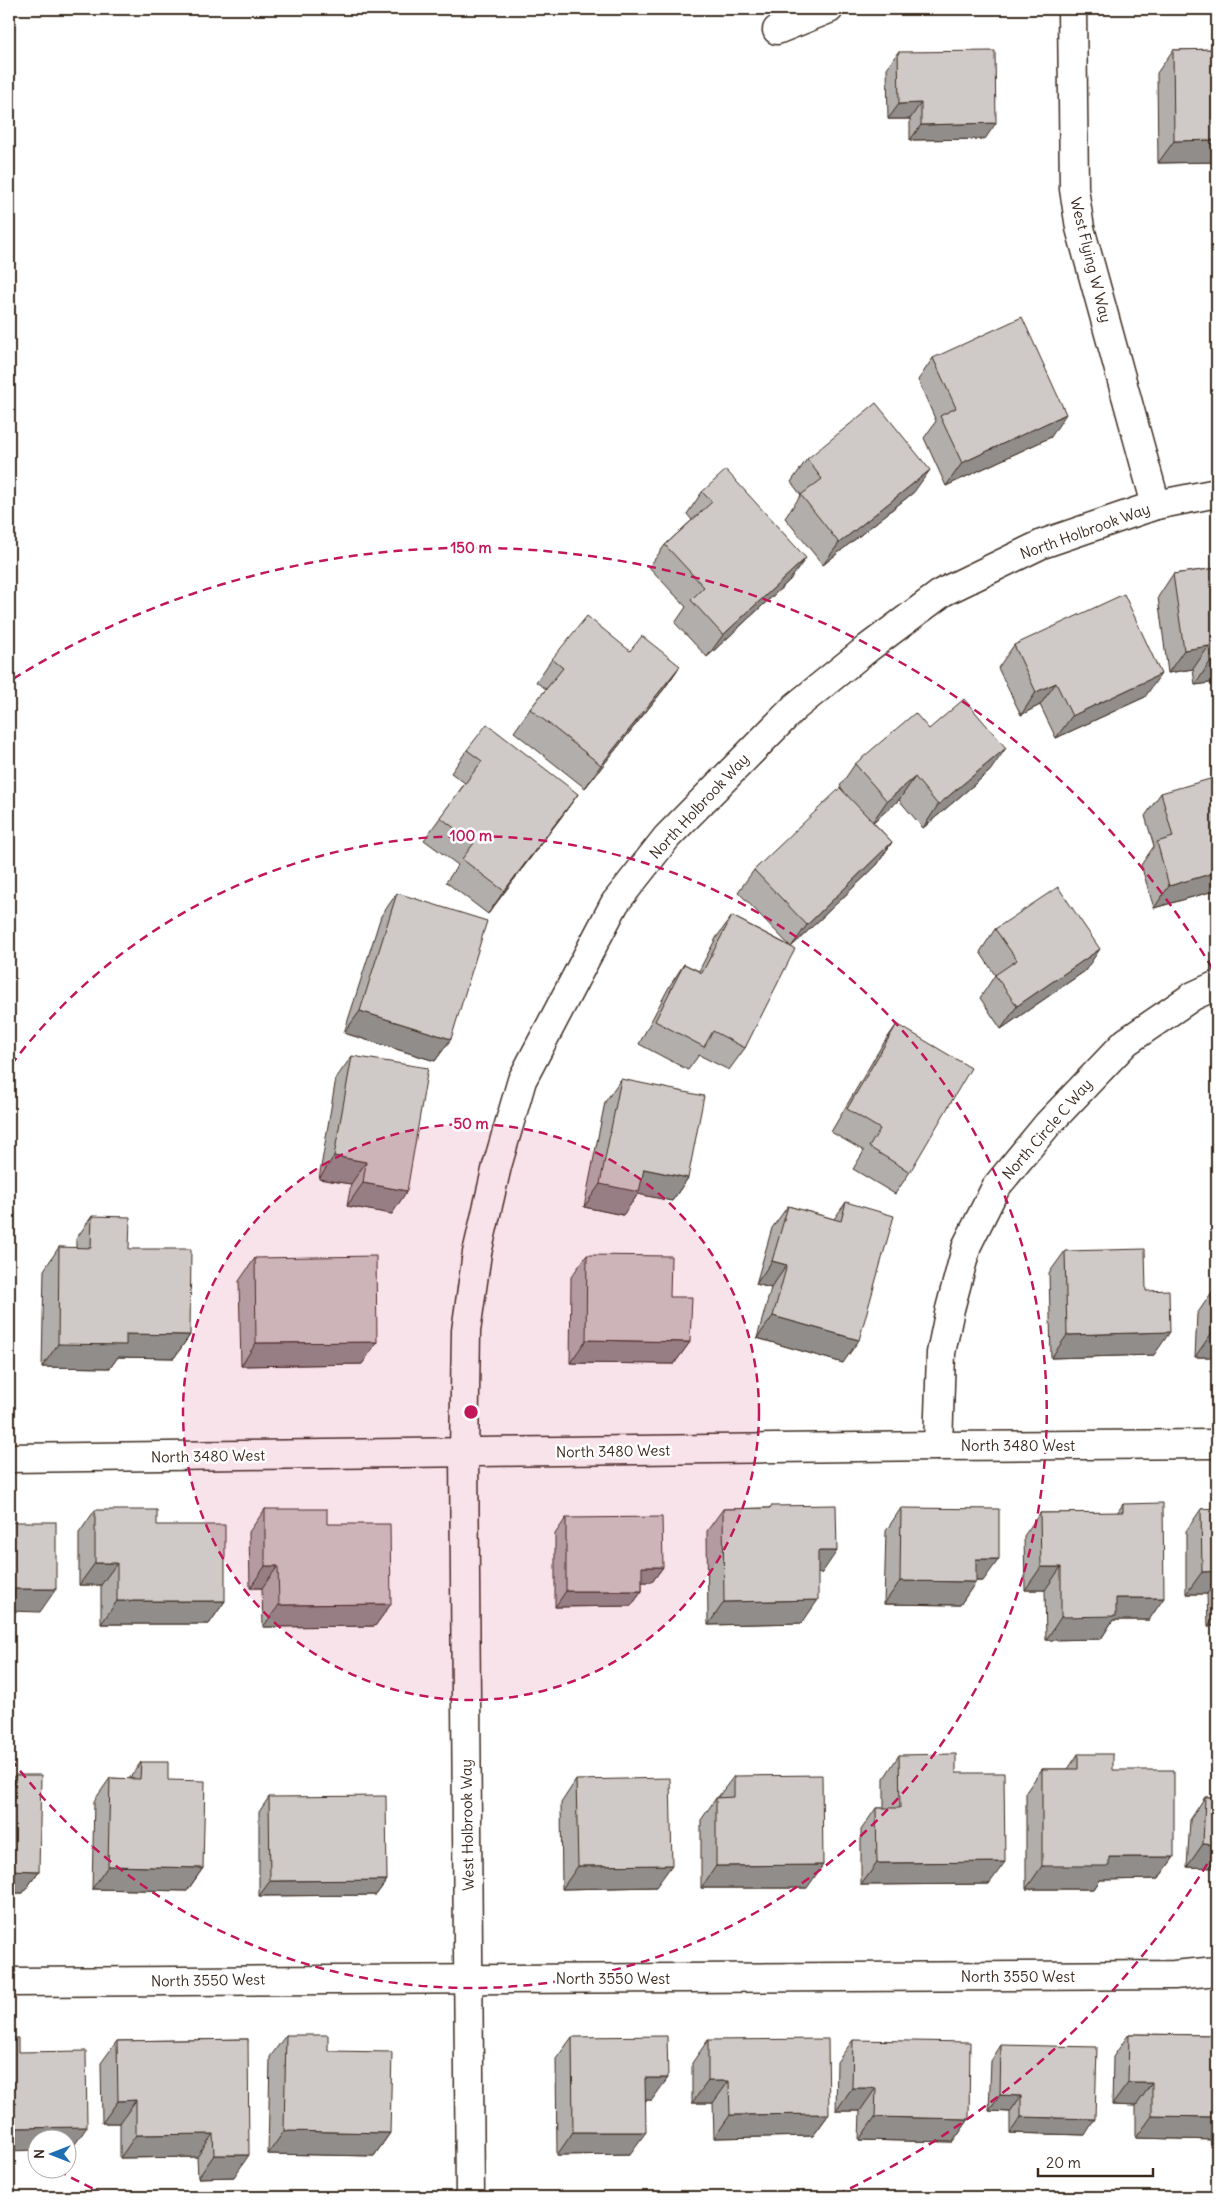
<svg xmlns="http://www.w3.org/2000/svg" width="1226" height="2206" font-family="Delius,sans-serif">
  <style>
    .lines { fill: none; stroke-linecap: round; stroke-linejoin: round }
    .minor-casing { stroke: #3b2a1e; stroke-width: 31 }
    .minor { stroke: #fff; stroke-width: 28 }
    .wall { fill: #b2aeab; stroke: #3b2a1e }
    .shaded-wall { fill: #918d8b; stroke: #3b2a1e }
    .building { fill: #cfcac7; stroke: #3b2a1e }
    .ring { fill: none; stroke: #c2185b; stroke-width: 2.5; stroke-dasharray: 9 6 }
    .labels { text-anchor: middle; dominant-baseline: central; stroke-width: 5; stroke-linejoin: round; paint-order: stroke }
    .street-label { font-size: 15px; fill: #3b2a1e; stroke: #fff }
    .centre { fill: #c2185b; stroke: #fff; stroke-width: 2.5 }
    .ring-label { font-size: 15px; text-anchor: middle; font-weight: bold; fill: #c2185b; stroke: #fff; stroke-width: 5; stroke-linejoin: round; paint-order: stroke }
  </style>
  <rect width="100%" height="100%" fill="#fff"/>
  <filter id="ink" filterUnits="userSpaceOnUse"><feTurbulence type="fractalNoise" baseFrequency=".02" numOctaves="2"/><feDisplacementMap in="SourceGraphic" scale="10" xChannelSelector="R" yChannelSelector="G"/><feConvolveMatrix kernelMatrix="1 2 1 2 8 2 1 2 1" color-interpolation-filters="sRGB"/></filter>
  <g filter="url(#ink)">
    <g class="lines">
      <defs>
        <g id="minor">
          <polyline points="1072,9 1074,189 1080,228 1156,505"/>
          <polyline points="777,30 829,9"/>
          <polyline points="938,1446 941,1353 950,1309 967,1245 996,1187 1047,1125 1126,1042 1193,996 1217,985"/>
          <polyline points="9,1458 938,1446 1217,1444"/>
          <polyline points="9,1982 1174,1975 1217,1971"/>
          <polyline points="470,2197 464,1453 466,1331 477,1253 497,1166 522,1080 615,903 667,837 795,707 868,648 943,592 1042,544 1156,505 1217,493"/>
        </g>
      </defs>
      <use href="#minor" class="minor-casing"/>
      <use href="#minor" class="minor"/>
    </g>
    <g class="wall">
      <polygon points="1217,49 1217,162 1158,163 1157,73 1173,50"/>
      <polygon points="898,52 985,139 910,140 910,119 888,119 887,68"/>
      <polygon points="1217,298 1217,385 1216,385 1214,302"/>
      <polygon points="933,358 1051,437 946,486 924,438 936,421 918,380"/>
      <polygon points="807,459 914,492 823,565 785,518 801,495 791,482"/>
      <polygon points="702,492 790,580 707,657 675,623 686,607 649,567 665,545 692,520 687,514"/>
      <polygon points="1217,568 1217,682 1195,685 1193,669 1168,673 1158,597 1173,574"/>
      <polygon points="1014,645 1145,697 1056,738 1040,705 1021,715 998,668"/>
      <polygon points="630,651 680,666 664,689 585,788 514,732 530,709 546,689 536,682 552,659"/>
      <polygon points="929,729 990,771 923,828 899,800 873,822 892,842 877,865 791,947 745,1048 729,1070 699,1055 688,1070 639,1044 669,987 684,964 699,971 716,938 732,916 790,946 738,892 754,870 845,793 840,786 855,764"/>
      <polygon points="467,750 578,794 562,816 488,914 446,882 458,865 424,840 465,783 451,773"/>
      <polygon points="1161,793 1217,890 1154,908 1141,865 1154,846 1145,816"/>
      <polygon points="397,893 451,1039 435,1061 344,1033 381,916"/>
      <polygon points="995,929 1085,971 1001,1029 980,998 995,975 980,952"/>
      <polygon points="897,1024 910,1172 895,1194 853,1169 864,1151 831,1132 881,1047"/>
      <polygon points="352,1056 392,1214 347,1206 351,1184 319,1179 336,1078"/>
      <polygon points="621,1079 688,1178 672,1201 638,1194 623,1215 584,1207 605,1102"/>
      <polygon points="846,1202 843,1363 757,1338 771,1288 756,1284 772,1228 788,1206 834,1219"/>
      <polygon points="92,1216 129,1249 190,1335 174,1358 118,1357 110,1368 42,1367 44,1270 59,1247 76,1248 76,1239"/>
      <polygon points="1065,1251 1146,1291 1154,1355 1051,1358 1049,1273"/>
      <polygon points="587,1255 690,1342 674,1364 570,1363 571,1277"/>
      <polygon points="255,1258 377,1342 362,1364 241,1366 239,1281"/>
      <polygon points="1217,1266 1217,1357 1195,1357 1197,1314 1212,1292 1217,1292"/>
      <polygon points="1123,1504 1149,1620 1113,1620 1101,1639 1046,1640 1045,1590 1025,1590 1024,1536 1040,1513 1117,1513"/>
      <polygon points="771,1506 822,1573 818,1573 802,1623 708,1625 707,1531 723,1509 769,1508"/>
      <polygon points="901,1508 983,1581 976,1581 960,1605 884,1604 886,1531"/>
      <polygon points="1217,1508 1217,1626 1208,1626 1207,1594 1186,1594 1186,1531 1201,1509"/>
      <polygon points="265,1509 327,1524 391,1604 375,1626 263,1627 262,1588 250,1588 249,1532"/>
      <polygon points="95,1510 157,1525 225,1601 209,1624 101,1624 101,1585 79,1585 79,1533"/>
      <polygon points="566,1518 663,1567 652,1582 642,1582 642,1591 631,1606 555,1607 555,1534"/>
      <polygon points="1078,1754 1113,1770 1174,1857 1158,1879 1100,1880 1094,1889 1026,1889 1026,1792 1042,1769 1068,1769"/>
      <polygon points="899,1755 956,1773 989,1884 861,1885 861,1830 876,1808 884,1808 884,1778"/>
      <polygon points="141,1762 168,1780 203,1868 187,1891 92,1889 94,1801 110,1778 129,1779"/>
      <polygon points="15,1775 39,1871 23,1893 9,1893 9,1783"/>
      <polygon points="734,1776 807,1888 701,1888 701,1820 716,1798 718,1797"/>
      <polygon points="1217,1777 1217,1868 1187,1867 1190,1820 1205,1797 1216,1797"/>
      <polygon points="576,1780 656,1887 562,1889 561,1803"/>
      <polygon points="269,1797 387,1880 376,1895 259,1896 259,1812"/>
      <polygon points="1129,2034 1217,2035 1217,2140 1136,2138 1136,2106 1112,2105 1113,2057"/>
      <polygon points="286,2035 328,2051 390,2133 374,2156 268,2154 270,2057"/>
      <polygon points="572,2037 652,2100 646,2100 630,2154 557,2155 556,2059"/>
      <polygon points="248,2039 234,2177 198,2178 197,2157 120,2158 120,2123 102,2123 101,2063 117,2041"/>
      <polygon points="708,2040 829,2114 813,2136 714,2138 713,2103 692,2103 692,2063"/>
      <polygon points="853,2040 969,2119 953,2142 859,2140 860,2111 836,2111 837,2062"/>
      <polygon points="1001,2045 1085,2135 1010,2133 1010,2112 989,2111 991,2061"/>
    </g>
    <g class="shaded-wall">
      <polygon points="921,103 910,119 888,119 899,104"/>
      <polygon points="996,123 985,139 910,140 921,125"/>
      <polygon points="1217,140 1217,162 1158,163 1174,141"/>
      <polygon points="1066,414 1051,437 946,486 962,463"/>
      <polygon points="930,470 914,492 823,565 839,543"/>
      <polygon points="806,558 790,580 707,657 723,635"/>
      <polygon points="1209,646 1193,669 1168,673 1184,650"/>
      <polygon points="1217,661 1217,682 1195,685 1210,662"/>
      <polygon points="680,666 664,689 585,788 601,765"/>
      <polygon points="1161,674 1145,697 1056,738 1072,716"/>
      <polygon points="1056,683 1040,705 1021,715 1036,692"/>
      <polygon points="1006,748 990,771 923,828 938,805"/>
      <polygon points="915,777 899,800 871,824 887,801"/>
      <polygon points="578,794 562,816 488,914 504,891"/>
      <polygon points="892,842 877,865 791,947 807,925"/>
      <polygon points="1217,872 1217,890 1154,908 1169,886"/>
      <polygon points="1100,949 1085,971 1001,1029 1017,1006"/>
      <polygon points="360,1011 451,1039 435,1061 344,1033"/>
      <polygon points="334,1156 366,1162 351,1184 319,1179"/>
      <polygon points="644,1169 688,1178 672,1201 638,1194 623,1215 584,1207 600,1184"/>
      <polygon points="363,1183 407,1191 392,1214 347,1206"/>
      <polygon points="772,1261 787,1265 771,1288 756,1284"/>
      <polygon points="773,1316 859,1340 843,1363 757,1338"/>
      <polygon points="1170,1332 1154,1355 1051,1358 1067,1335"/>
      <polygon points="126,1334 190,1335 174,1358 118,1357 110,1368 42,1367 58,1344"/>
      <polygon points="1211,1334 1217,1334 1217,1357 1195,1357"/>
      <polygon points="586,1340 690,1342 674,1364 570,1363"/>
      <polygon points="377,1342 362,1364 241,1366 256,1343"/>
      <polygon points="818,1551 837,1551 822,1573 802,1573"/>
      <polygon points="976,1559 999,1559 983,1581 960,1581"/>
      <polygon points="95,1563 117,1563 101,1585 79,1585"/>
      <polygon points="265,1566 278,1566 262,1588 250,1588"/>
      <polygon points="642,1567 663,1567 652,1582 631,1582"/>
      <polygon points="1041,1567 1061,1567 1045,1590 1025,1590"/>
      <polygon points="1217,1571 1217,1580 1207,1594 1186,1594 1202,1572"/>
      <polygon points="900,1581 976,1582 960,1605 884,1604"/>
      <polygon points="9,1589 56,1589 40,1612 9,1611"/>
      <polygon points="566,1591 642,1591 631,1606 555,1607"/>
      <polygon points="1116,1598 1164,1598 1149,1620 1113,1620 1101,1639 1046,1640 1061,1617"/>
      <polygon points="818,1600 802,1623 708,1625 724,1602"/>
      <polygon points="117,1601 225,1601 209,1624 101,1624"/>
      <polygon points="391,1604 375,1626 263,1627 279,1605"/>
      <polygon points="1217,1613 1217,1626 1208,1626"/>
      <polygon points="1203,1844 1217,1845 1217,1868 1187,1867"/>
      <polygon points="1109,1857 1174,1857 1158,1879 1100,1880 1094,1889 1026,1889 1042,1866"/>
      <polygon points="1005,1862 989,1884 861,1885 877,1863"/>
      <polygon points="672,1865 656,1887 562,1889 578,1866"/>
      <polygon points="823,1865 807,1888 701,1888 716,1866"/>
      <polygon points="108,1866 203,1868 187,1891 92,1889"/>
      <polygon points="9,1870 39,1871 23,1893 9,1893"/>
      <polygon points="387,1880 376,1895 259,1896 270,1881"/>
      <polygon points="645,2078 668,2078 652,2100 630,2100"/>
      <polygon points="708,2081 729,2081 713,2103 692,2103"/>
      <polygon points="1128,2083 1152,2083 1136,2106 1112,2105"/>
      <polygon points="852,2088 876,2088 860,2111 836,2111"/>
      <polygon points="1000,2095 1021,2096 1010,2112 989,2111"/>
      <polygon points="136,2100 120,2123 102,2123 118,2101"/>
      <polygon points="829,2114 813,2136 714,2138 730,2115"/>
      <polygon points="1152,2116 1217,2117 1217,2140 1136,2138"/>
      <polygon points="875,2117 969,2119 953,2142 859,2140"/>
      <polygon points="1021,2117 1095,2119 1085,2135 1010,2133"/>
      <polygon points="87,2127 71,2150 68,2150 68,2138 38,2138 38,2150 9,2151 9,2128"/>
      <polygon points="284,2131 390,2133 374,2156 268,2154"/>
      <polygon points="573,2132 646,2132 630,2154 557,2155"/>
      <polygon points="213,2134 197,2157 120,2158 136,2135"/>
      <polygon points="214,2155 249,2155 234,2177 198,2178"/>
    </g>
    <g class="building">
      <polygon points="1217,49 1217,140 1174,141 1173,50"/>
      <polygon points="995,51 996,123 921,125 921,103 899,104 898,52"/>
      <polygon points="1022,317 1066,414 962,463 940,416 956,408 933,358"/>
      <polygon points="876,403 930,470 839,543 801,495 822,479 807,459"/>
      <polygon points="726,470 806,558 723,635 691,600 704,587 665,545 712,502 702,492"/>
      <polygon points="1217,568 1217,661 1210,662 1209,646 1184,650 1173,574"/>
      <polygon points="1124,594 1161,674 1072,716 1056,683 1036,692 1014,645"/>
      <polygon points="587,616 630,651 642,636 680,666 601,765 530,709 563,668 552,659"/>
      <polygon points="964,699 1006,748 938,805 915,777 887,801 855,764 915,713 929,729"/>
      <polygon points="487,724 578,794 504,891 462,859 474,843 440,817 482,761 467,750"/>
      <polygon points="1217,777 1217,872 1169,886 1157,842 1173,837 1161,793"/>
      <polygon points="840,788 892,842 807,925 754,870"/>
      <polygon points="1058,887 1100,949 1017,1006 995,975 1017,960 995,929"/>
      <polygon points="397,893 487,921 451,1039 360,1011"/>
      <polygon points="732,916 795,949 745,1048 713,1031 704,1047 655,1021 684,964 702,973"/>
      <polygon points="897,1024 971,1068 910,1172 869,1147 880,1129 847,1109"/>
      <polygon points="352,1056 428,1068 407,1191 363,1183 366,1162 334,1156"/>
      <polygon points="621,1079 704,1096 688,1178 644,1169 639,1192 600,1184"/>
      <polygon points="846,1202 894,1216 859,1340 773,1316 787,1265 772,1261 788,1206 841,1221"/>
      <polygon points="92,1216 130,1217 129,1249 191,1249 190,1335 126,1334 126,1345 58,1344 59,1247 91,1248"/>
      <polygon points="1145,1249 1146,1291 1169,1290 1170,1332 1067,1335 1065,1251"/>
      <polygon points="587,1255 671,1256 670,1297 692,1297 690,1342 586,1340"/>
      <polygon points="376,1256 377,1342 256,1343 255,1258"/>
      <polygon points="1212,1292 1217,1292 1217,1334 1211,1334"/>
      <polygon points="1163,1503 1164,1598 1116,1598 1116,1616 1061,1617 1061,1567 1041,1567 1040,1513 1123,1512 1123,1504"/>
      <polygon points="836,1505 837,1551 818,1551 818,1600 724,1602 723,1509 771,1508 771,1506"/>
      <polygon points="901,1508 999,1509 999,1559 976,1559 976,1582 900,1581"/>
      <polygon points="1217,1508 1217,1571 1202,1572 1201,1509"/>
      <polygon points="265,1509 327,1509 327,1524 390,1524 391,1604 279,1605 278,1566 265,1566"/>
      <polygon points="95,1510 157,1510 157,1525 225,1525 225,1601 117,1601 117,1563 95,1563"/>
      <polygon points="662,1517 663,1567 642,1567 642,1591 566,1591 566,1518"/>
      <rect x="9" y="1522" width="47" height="67"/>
      <polygon points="956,1754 956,1773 1004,1773 1005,1862 877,1863 876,1808 900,1808 899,1755"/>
      <polygon points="1078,1754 1113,1754 1113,1770 1174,1770 1174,1857 1109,1857 1109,1866 1042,1866 1042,1769 1078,1769"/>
      <polygon points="141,1762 168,1762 168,1780 205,1781 203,1868 108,1866 110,1778 140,1779"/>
      <polygon points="15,1775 41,1775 39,1871 9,1870 9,1784 15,1784"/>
      <polygon points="822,1775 823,1865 716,1866 716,1798 734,1797 734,1776"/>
      <polygon points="670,1778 672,1865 578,1866 576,1780"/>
      <polygon points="386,1796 387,1880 270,1881 269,1797"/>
      <polygon points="1205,1797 1217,1797 1217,1845 1203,1844"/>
      <polygon points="1129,2034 1217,2035 1217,2117 1152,2116 1152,2083 1128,2083"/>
      <polygon points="286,2035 328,2035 328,2051 392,2052 390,2133 284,2131"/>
      <polygon points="667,2036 668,2078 645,2078 646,2132 573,2132 572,2037"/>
      <polygon points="9,2038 18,2038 18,2052 86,2051 87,2127 9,2128"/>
      <polygon points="248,2039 249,2155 214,2155 213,2134 136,2135 136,2100 118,2101 117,2041"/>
      <polygon points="828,2039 829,2114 730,2115 729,2081 708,2081 708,2040"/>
      <polygon points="853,2040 970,2042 969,2119 875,2117 876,2088 852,2088"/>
      <polygon points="1001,2045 1097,2047 1095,2119 1021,2117 1021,2096 1000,2095"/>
    </g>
  </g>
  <circle cx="471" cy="1412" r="288" fill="#c2185b" fill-opacity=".12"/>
  <g class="ring">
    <circle cx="471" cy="1412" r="288"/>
    <path d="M11 1065A576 576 0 1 1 11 1759"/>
    <path d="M1215 1851A864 864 0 0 1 836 2195M106 2195A864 864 0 0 1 59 2171M13 679A864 864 0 0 1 1215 973"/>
  </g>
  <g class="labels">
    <g class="street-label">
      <text transform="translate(1091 260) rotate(76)">West Flying W Way</text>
      <text transform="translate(1085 531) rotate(-20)">North Holbrook Way</text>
      <text transform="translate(699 806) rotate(-47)">North Holbrook Way</text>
      <text transform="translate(1047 1129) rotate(-49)">North Circle C Way</text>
      <text x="1018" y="1445">North 3480 West</text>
      <text transform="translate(613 1451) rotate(-1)">North 3480 West</text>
      <text transform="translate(208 1456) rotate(-1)">North 3480 West</text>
      <text transform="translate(467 1825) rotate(-91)">West Holbrook Way</text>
      <text x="1018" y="1976">North 3550 West</text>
      <text x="613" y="1978">North 3550 West</text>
      <text transform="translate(208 1980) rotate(-1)">North 3550 West</text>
    </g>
  </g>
  <circle cx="471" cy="1412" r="8" class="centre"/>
  <g class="ring-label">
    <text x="471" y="553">150 m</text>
    <text x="471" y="841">100 m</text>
    <text x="471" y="1129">50 m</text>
  </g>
  <rect width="1226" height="2206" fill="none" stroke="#fff" stroke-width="30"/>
  <rect x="15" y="15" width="1196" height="2176" fill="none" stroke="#3b2a1e" stroke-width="2" filter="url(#ink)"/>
  <g transform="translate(52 2154) rotate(270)"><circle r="24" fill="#ffffff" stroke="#b1aaa5"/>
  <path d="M0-4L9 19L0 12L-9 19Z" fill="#1f6fb2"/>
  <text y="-8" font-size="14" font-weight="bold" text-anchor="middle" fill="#3b2a1e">N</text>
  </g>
  <path d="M1038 2168v8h115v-8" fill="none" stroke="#3b2a1e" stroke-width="2.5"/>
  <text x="1046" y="2168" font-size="15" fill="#3b2a1e" stroke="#ffffff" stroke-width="4" paint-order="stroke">20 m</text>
</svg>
